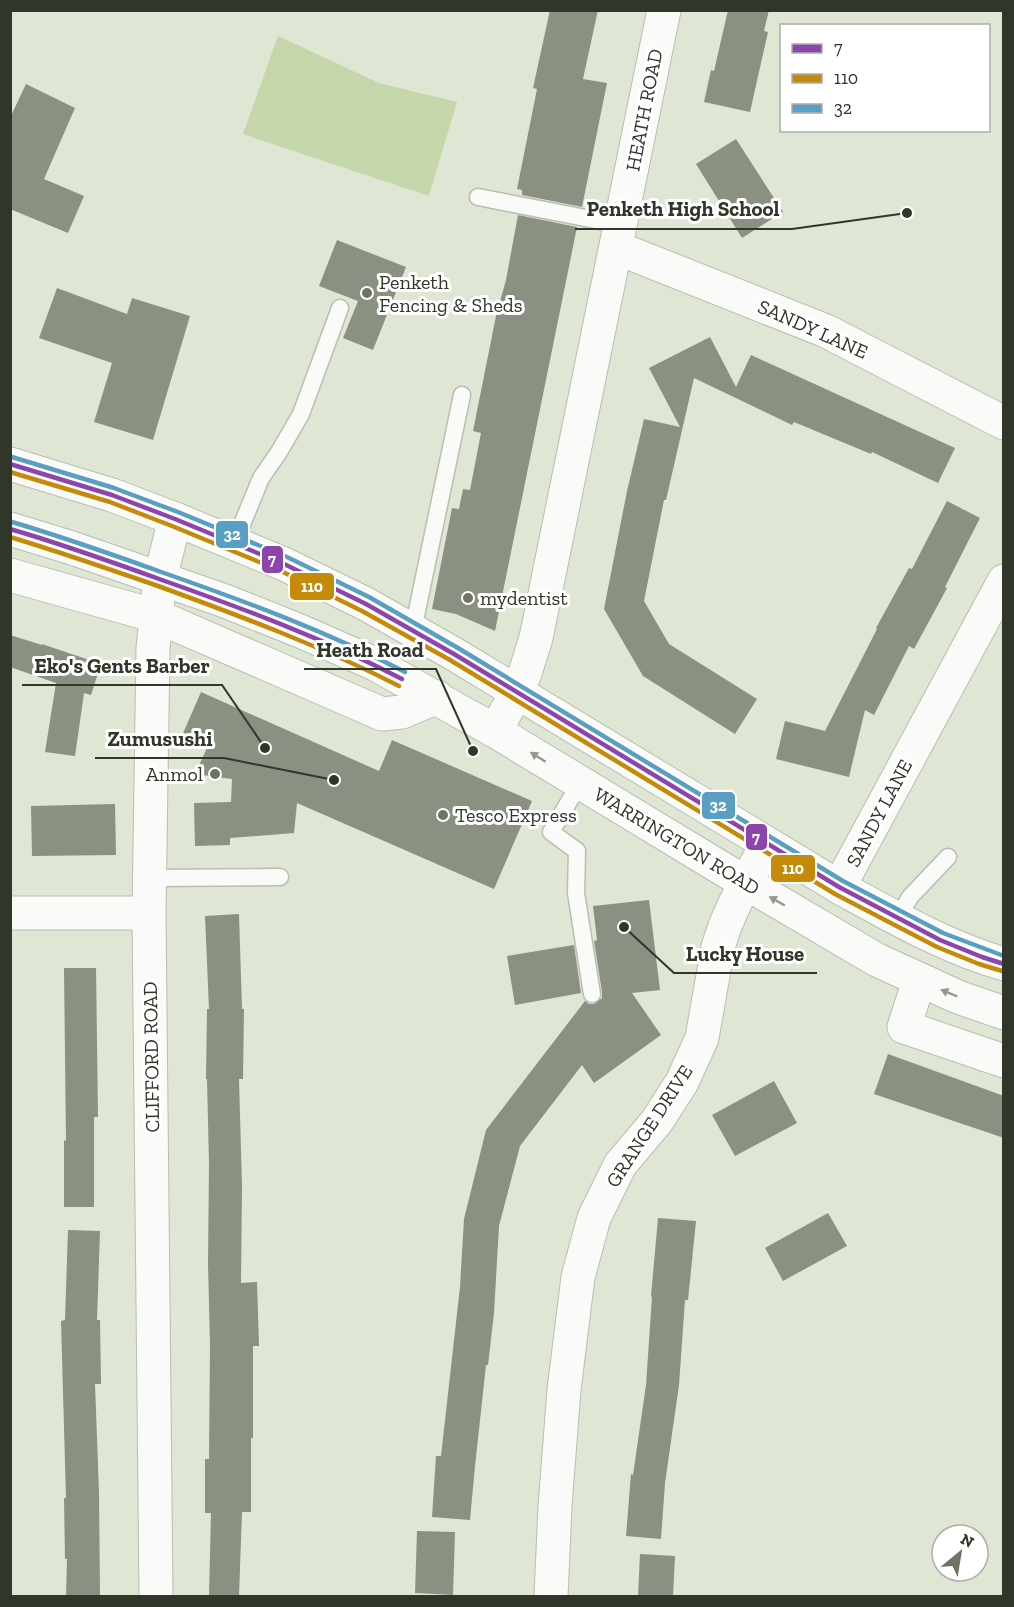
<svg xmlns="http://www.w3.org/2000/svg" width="1014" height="1607" font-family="'Zilla Slab',serif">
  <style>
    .green { fill: #c5d6ab }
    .building { fill: #8a9082 }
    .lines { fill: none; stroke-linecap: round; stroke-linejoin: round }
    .lane-casing { stroke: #b8beb0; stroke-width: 19 }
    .street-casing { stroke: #b8beb0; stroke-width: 35 }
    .secondary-casing { stroke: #b8beb0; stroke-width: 35 }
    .primary-casing { stroke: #b8beb0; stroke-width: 35 }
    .lane { stroke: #fafbf9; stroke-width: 16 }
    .street { stroke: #fafbf9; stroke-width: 33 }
    .secondary { stroke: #fafbf9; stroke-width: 33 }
    .primary { stroke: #fafbf9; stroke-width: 33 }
    .bus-1-casing { stroke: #fff; stroke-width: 9 }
    .bus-2-casing { stroke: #fff; stroke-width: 9 }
    .bus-3-casing { stroke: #fff; stroke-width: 9 }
    .bus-1 { stroke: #8e44ad; stroke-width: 4.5 }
    .bus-2 { stroke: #c58a0a; stroke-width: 4.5 }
    .bus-3 { stroke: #599fc3; stroke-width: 4.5 }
    .oneway { fill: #959891 }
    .poi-dot { fill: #6d7465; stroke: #fff; stroke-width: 2 }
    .labels { text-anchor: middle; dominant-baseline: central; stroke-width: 6; stroke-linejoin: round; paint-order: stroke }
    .street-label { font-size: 20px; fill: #303629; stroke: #fff }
    .poi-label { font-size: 20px; fill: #303629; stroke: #fff; text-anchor: start }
    .leader { fill: none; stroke: #303629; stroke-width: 2 }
    .callout-dot { fill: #303629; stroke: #fff; stroke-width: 2 }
    .callout-label { font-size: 21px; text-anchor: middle; font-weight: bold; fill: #303629; stroke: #fff; stroke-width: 6; stroke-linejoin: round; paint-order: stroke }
    .line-badge { stroke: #fff; stroke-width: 2 }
    .badge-label { font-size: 16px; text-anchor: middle; font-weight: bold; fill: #fff }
  </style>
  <rect width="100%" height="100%" fill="#dfe6d4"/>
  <polygon class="green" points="278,36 379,83 457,102 429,196 243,134"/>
  <g class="building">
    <polygon points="550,10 598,10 583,79 607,83 582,207 522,195 522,190 517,189 537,89 533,88"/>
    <polygon points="728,10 769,10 764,31 768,32 750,112 704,102 711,70 714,71"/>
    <polygon points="26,84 75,108 44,179 84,196 68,233 10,209 10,118"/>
    <polygon points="736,139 783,212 742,238 696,164"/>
    <polygon points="518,215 577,227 495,631 456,614 432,609 452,508 459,509 463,489 470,490 481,433 473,431 496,316 506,280"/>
    <polygon points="337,240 406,267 373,350 343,338 358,301 319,286"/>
    <polygon points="57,288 127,314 132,298 190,316 153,440 94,422 112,363 39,338"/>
    <polygon points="710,337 736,387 751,355 955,448 938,483 872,452 871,454 794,422 792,425 694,378 666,500 664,500 644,601 669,644 757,699 735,734 643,676 604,609 627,491 644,419 680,427 649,368"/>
    <polygon points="947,501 980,518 945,587 947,588 914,649 909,646 874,715 865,710 849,777 776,759 785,721 825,731 877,629 876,628 909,568 912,569"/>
    <polygon points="10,635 42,645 42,644 101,664 91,695 84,693 75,756 45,752 56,683 10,667"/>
    <polygon points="201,692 379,771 392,740 532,801 494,889 297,803 294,833 230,838 230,845 195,846 194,803 231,802 232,779 195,774 207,748 181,738"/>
    <polygon points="115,804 116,855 32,856 31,806"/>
    <polygon points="649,900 660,990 632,993 661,1035 594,1083 582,1065 520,1146 499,1226 494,1313 488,1365 486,1365 475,1466 470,1520 432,1517 436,1456 441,1456 460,1287 464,1219 486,1130 585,1001 589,1004 594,1004 602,998 602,992 594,941 597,940 593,906"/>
    <polygon points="239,914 242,1009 244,1009 243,1079 239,1079 242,1186 241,1283 257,1282 259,1346 253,1346 253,1438 251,1438 251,1512 242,1512 239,1596 209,1596 211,1513 205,1513 205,1459 209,1459 210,1345 208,1264 209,1163 207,1079 206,1079 207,1009 209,1009 205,916"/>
    <polygon points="574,945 581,993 515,1005 507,956"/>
    <polygon points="64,968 96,968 98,1117 94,1117 94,1207 64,1207 64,1140 66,1141"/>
    <polygon points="888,1054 1004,1096 1004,1138 874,1094"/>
    <polygon points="774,1081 797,1123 735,1156 712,1115"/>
    <polygon points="828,1213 847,1246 783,1281 765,1248"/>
    <polygon points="658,1218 696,1221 688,1300 685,1300 679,1385 665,1483 661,1539 626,1536 631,1474 633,1475 646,1385 652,1297 651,1296"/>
    <polygon points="68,1230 100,1231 97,1320 100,1320 101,1384 95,1384 99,1492 100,1596 66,1596 67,1559 65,1559 64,1498 66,1498 61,1321 65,1320"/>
    <polygon points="417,1531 455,1532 453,1595 415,1593"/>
    <polygon points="640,1554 675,1556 673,1596 638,1596"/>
  </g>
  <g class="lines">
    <defs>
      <g id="lane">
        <polyline points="478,197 621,225"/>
        <polyline points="234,544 261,478 279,452 301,414 340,308"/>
        <polyline points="413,630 462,395"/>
        <polyline points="580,783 551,832 577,851 576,893 592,994"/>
        <polyline points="150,878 280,877"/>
        <polyline points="897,919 910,897 948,857"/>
      </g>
      <g id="street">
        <polyline points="617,248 826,331 1004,423"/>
        <polyline points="10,575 156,616 382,714 402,712 437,697"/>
        <polyline points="839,887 1004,581"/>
        <polyline points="10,913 149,913"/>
        <polyline points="919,981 904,1027 1004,1061"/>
        <polyline points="156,1596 149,913 153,648 160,579 175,519"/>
        <polyline points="551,1596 555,1506 564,1390 578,1277 594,1218 620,1165 657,1121 682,1082 702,1038 718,947 725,926 735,903 767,844"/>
      </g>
      <polyline id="secondary" points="495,731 517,692 525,673 536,638 664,10"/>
      <g id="primary">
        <path d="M10,464L112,495L175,519L284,564L366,604L454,654L839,887C892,916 945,947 1004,964"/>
        <polyline points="10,529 72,548 225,601 300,631 375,664 495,731 746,883 877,960 958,997 1004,1013"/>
      </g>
    </defs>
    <use href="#lane" class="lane-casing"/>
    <use href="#street" class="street-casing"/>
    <use href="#secondary" class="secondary-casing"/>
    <use href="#primary" class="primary-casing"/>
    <use href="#lane" class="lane"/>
    <use href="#street" class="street"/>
    <use href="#secondary" class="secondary"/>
    <use href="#primary" class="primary"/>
    <defs>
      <g id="bus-1">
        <polyline points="10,464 112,495 175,519 284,564 366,604 454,654 839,887 940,940 982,957 1004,964"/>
        <path d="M10,529C62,544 112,562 162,580C244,609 325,639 402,679"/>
      </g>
      <g id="bus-2">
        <polyline points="10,472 110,502 172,526 281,571 362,611 450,660 835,894 937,947 979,964 1002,971"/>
        <path d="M10,537C60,552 109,569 158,586C240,616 321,646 399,686"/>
      </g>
      <g id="bus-3">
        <polyline points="12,457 114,488 178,512 287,557 369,597 458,648 843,881 943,933 1004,956"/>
        <path d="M12,522C63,537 114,555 164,573C247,602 328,632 405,672"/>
      </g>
    </defs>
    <use href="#bus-1" class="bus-1-casing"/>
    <use href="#bus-2" class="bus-2-casing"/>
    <use href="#bus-3" class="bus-3-casing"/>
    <use href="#bus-1" class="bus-1"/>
    <use href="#bus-2" class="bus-2"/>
    <use href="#bus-3" class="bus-3"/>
  </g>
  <defs><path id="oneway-solid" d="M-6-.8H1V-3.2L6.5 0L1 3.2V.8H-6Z" transform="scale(1.5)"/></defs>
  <g class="oneway">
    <use href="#oneway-solid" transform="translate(538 757) rotate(-148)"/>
    <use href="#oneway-solid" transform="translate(777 901) rotate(-150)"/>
    <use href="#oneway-solid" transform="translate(949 993) rotate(-157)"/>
  </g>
  <g class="poi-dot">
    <circle cx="367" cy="293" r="6"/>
    <circle cx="468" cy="598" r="6"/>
    <circle cx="215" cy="774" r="6"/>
    <circle cx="443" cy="815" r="6"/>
  </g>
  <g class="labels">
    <g class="street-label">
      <text transform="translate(644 110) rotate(-79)">HEATH ROAD</text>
      <text transform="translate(813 329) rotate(24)">SANDY LANE</text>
      <text transform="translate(879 813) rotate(-62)">SANDY LANE</text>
      <text transform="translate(677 841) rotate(31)">WARRINGTON ROAD</text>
      <text transform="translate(151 1057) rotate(-91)">CLIFFORD ROAD</text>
      <text transform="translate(649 1126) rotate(-57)">GRANGE DRIVE</text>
    </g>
    <g class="poi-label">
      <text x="379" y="282">Penketh<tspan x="379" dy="23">Fencing &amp; Sheds</tspan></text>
      <text x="480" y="598">mydentist</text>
      <text x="203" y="774" text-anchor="end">Anmol</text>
      <text x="455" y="815">Tesco Express</text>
    </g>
  </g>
  <path class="leader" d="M907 213L792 229H575M473 751L436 669H304M265 748L222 685H22M334 780L224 758H95M624 927L674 973H817"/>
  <g class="callout-dot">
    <circle cx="907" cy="213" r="6"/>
    <circle cx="473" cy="751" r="6"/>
    <circle cx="265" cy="748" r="6"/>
    <circle cx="334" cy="780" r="6"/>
    <circle cx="624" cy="927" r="6"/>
  </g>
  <g class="callout-label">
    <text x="683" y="216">Penketh High School</text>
    <text x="370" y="657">Heath Road</text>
    <text x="122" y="673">Eko's Gents Barber</text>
    <text x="160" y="746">Zumusushi</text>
    <text x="745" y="961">Lucky House</text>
  </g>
  <g class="line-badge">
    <rect x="215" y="520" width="34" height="29" rx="6" fill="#599fc3"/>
    <rect x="261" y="545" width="23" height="29" rx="6" fill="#8e44ad"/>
    <rect x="289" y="572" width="46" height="29" rx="6" fill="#c58a0a"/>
    <rect x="701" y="791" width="35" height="29" rx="6" fill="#599fc3"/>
    <rect x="745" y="823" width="23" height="28" rx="6" fill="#8e44ad"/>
    <rect x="770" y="854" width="46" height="29" rx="6" fill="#c58a0a"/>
  </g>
  <g class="badge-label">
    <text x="232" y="540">32</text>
    <text x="272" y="565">7</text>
    <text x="312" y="592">110</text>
    <text x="718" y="811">32</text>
    <text x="756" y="843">7</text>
    <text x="793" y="874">110</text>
  </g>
  <rect width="1014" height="1607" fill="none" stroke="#303629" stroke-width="24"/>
  <rect x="780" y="24" width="210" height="108" fill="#ffffff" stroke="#acafa9" stroke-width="1.5"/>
  <rect x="792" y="44" width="30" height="9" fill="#8e44ad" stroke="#acafa9" stroke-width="1.5"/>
  <text x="834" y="54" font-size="18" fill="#303629">7</text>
  <rect x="792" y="74" width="30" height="9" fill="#c58a0a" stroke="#acafa9" stroke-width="1.5"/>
  <text x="834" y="84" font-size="18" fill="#303629">110</text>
  <rect x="792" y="104" width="30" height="9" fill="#599fc3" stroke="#acafa9" stroke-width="1.5"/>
  <text x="834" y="114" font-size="18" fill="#303629">32</text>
  <g transform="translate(960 1553) rotate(30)"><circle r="28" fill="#ffffff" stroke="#acafa9" stroke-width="1.5"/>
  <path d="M0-4.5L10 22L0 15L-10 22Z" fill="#6d7465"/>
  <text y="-9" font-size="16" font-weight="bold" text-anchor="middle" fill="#303629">N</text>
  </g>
</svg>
